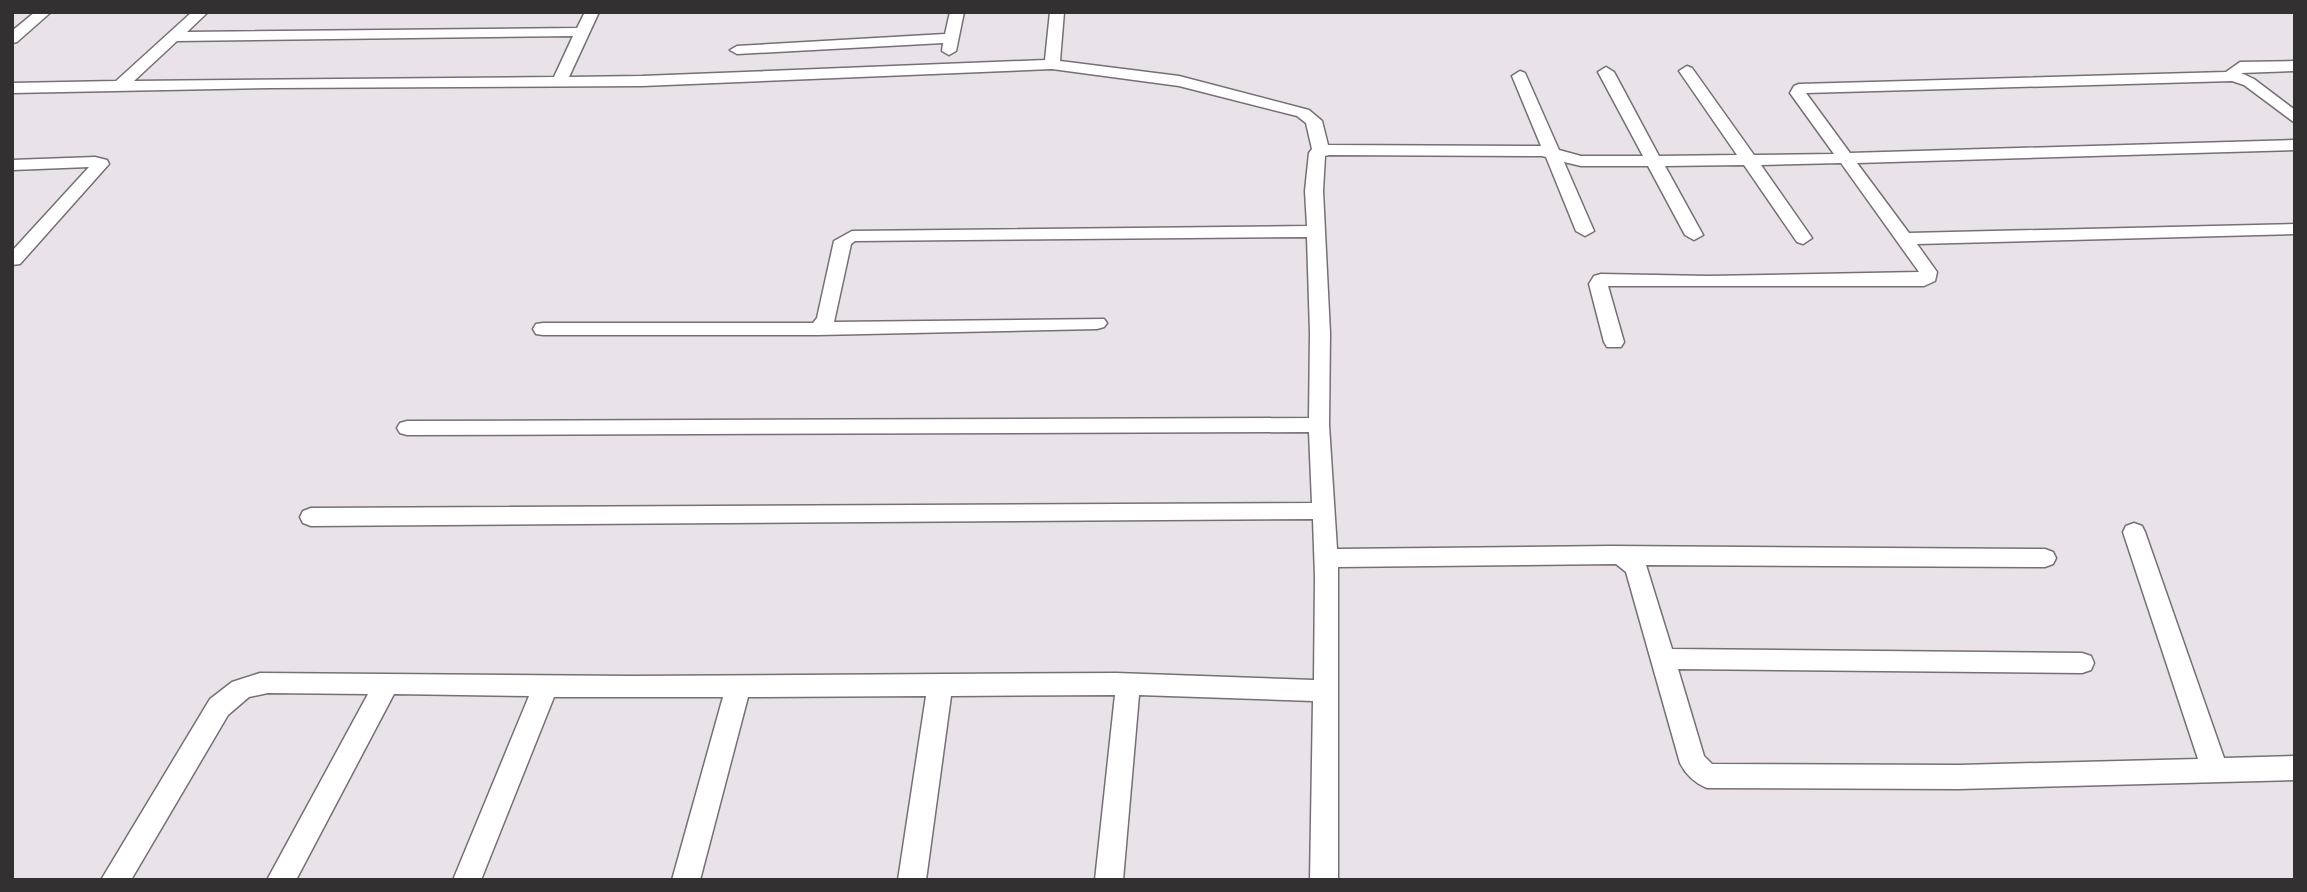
<svg xmlns="http://www.w3.org/2000/svg" width="2307" height="892" font-family="Roboto,sans-serif">
  <style>
    .lines { fill: none; stroke-linecap: round; stroke-linejoin: round }
    .minor-casing { stroke: #766f75; stroke-width: 3 }
    .minor { fill: #fff; fill-rule: evenodd }
  </style>
  <rect width="100%" height="100%" fill="#e9e2e8"/>
  <g class="lines">
    <defs>
      <g id="minor">
        <polygon points="35,12 51,12 17,42 12,43 12,31"/>
        <path d="M192,12H208L187,32L577,28L585,12H599L569,77L642,76L1045,60L1050,12H1064L1060,61L1179,76L1309,110L1322,121L1328,145L1541,146L1512,76L1520,71L1525,73L1559,150L1581,156H1643L1598,72L1606,67L1614,72L1659,156L1737,155L1679,71L1687,66L1692,68L1754,155L1834,154L1790,93L1794,86L1799,84L2226,72L2240,62L2295,61V71L2241,73L2254,79L2295,110V123L2244,85L2232,81L1806,93L1850,153L2295,140V150L1857,163L1909,233L2295,224V234L1917,244L1937,272L1935,281L1924,286H1608L1624,342L1621,347H1607L1604,342L1589,284L1594,276L1601,274L1709,276L1919,272L1841,163L1761,165L1812,238L1803,244L1797,242L1744,165L1665,166L1703,235L1694,240L1685,235L1648,166H1581L1564,162L1594,231L1585,236L1576,231L1546,157L1542,156L1329,155L1325,156L1323,191L1330,333L1329,425L1337,549L1611,546L2045,549L2053,552L2056,558L2053,564L2045,567L1646,565L1672,649L2082,653L2091,656L2094,663L2091,670L2082,673L1678,669L1704,756L1712,764L1959,765L2198,759L2123,532L2126,526L2134,523L2142,526L2145,532L2224,758L2295,756V780L1959,789L1707,788C1695,783 1686,775 1680,763L1626,572L1616,564L1338,567V880H1310L1313,701L1139,695L1123,880H1095L1115,695L951,696L926,880H898L926,696L748,697L700,880H672L723,697H554L481,880H453L529,696L394,694L296,880H267L368,694L268,693L249,697L228,715L131,880H101L210,699L232,682L260,673L633,676L1116,673L1314,680L1315,577L1313,519L311,526L303,523L300,517L303,511L311,508L1312,503L1309,432L407,435L400,433L397,428L400,423L407,421L1309,418L1310,333L1307,237L855,241L851,244L834,322L1104,319L1107,323L1104,327L1097,329L818,335H543L536,334L533,329L536,324L543,323H813L817,318L834,241L852,231L1307,226L1305,191L1309,153L1312,149L1306,123L1297,116L1179,86L1052,69L642,86L271,88L12,93V83L116,81ZM573,36L554,77L134,81L177,41Z"/>
        <polygon points="950,12 964,12 956,51 949,55 942,51 943,43 737,54 730,50 737,46 945,34"/>
        <polygon points="95,157 107,160 109,164 20,264 12,265 12,251 89,167 12,170 12,160"/>
      </g>
    </defs>
    <use href="#minor" class="minor-casing"/>
    <use href="#minor" class="minor"/>
  </g>
  <rect width="2307" height="892" fill="none" stroke="#333032" stroke-width="28"/>
</svg>
